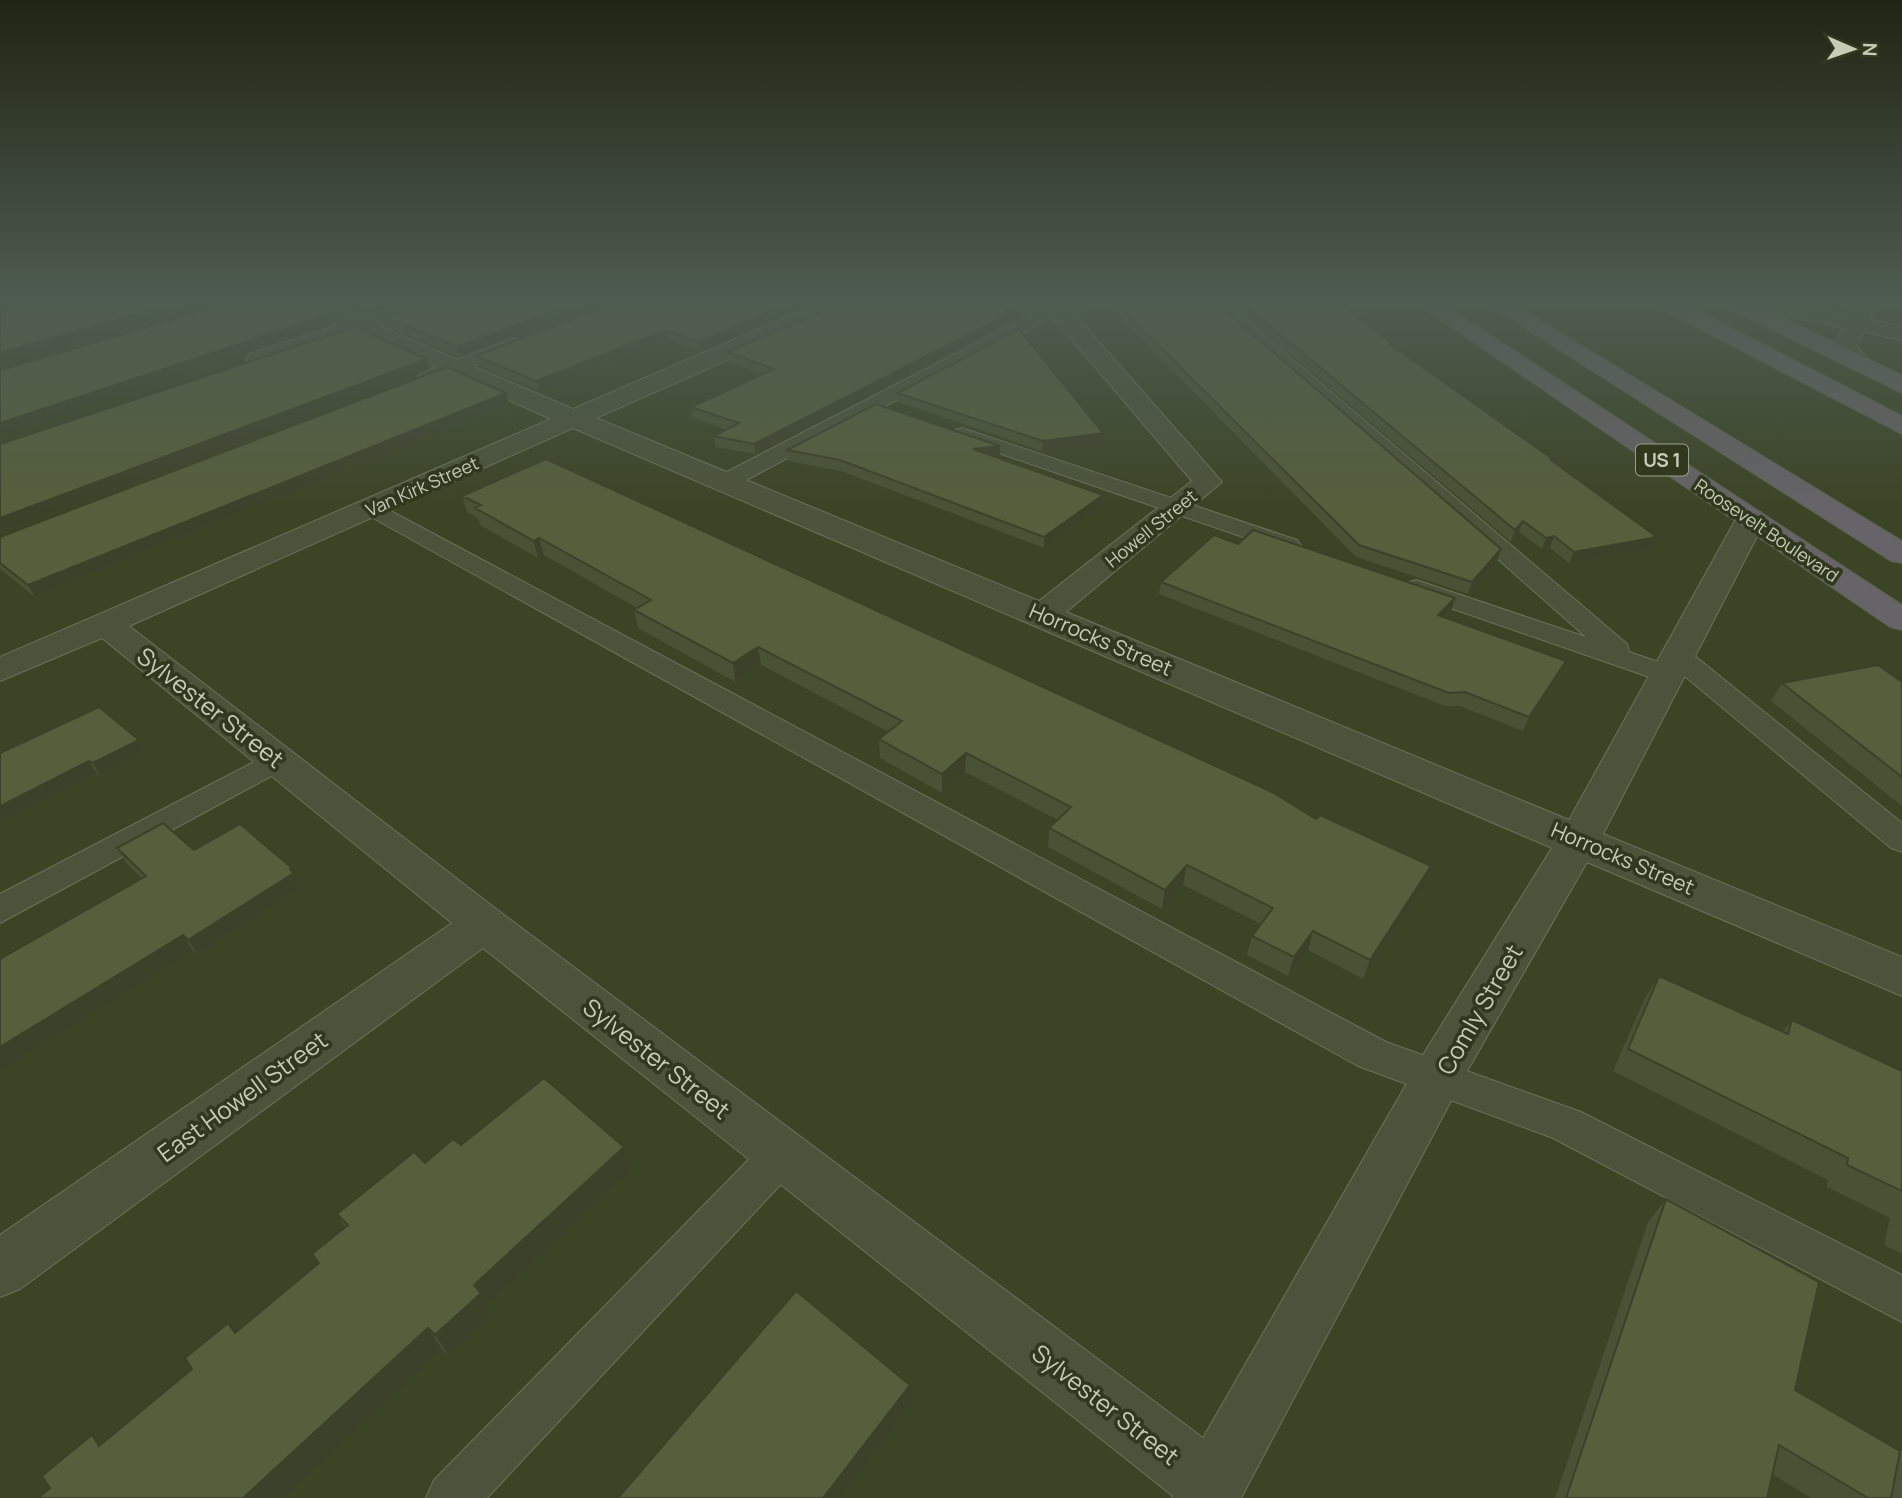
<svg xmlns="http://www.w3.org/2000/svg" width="1902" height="1498" font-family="Manrope,sans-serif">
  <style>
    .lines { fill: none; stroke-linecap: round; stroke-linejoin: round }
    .service-casing { stroke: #6b735b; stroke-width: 2 }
    .minor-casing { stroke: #6b735b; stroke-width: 2 }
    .tertiary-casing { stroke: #6b735b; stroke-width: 2 }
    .trunk-casing { stroke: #586047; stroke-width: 2 }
    .service { fill: #4b533a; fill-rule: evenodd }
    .minor { fill: #4b533a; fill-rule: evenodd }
    .tertiary { fill: #4b533a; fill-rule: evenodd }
    .trunk { fill: #666468; fill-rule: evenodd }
    .wall { fill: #495234 }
    .shaded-wall { fill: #3c422a }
    .building { fill: #555f3c; stroke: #3c422a; stroke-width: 2 }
    .labels { text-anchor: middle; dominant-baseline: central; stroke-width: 7; stroke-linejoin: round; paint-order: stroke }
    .far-street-label { font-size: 18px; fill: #c5cdb7; stroke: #30381e }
    .shield { fill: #30381e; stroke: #98a089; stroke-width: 2 }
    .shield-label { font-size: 19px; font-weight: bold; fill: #c5cdb7 }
    .street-label { font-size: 21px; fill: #c5cdb7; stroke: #30381e }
    .near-street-label { font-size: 24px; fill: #c5cdb7; stroke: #30381e }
  </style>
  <rect width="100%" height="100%" fill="#3b4425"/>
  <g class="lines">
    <defs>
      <g id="service">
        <polygon points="1078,300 1098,300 1063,320 1055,316 733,487 725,489 714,482 717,477 1046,307 1052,306 1060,310"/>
        <polygon points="1205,300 1223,300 1627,644 1629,652 1673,667 1662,655 1666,649 1686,649 1902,823 1902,852 1891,848 1681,673 1678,680 1668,682 1658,680 1407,593 1403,588 1407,583 1416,580 1586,637"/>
        <polygon points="515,338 524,343 521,347 435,381 421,381 418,377 421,373"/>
        <polygon points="962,428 1297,540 1301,545 1297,550 1281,550 955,438 952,434 955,430"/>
        <polygon points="372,501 1386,1042 1581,1112 1902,1275 1902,1322 1553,1138 1358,1066 364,513 361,508"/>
        <polygon points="277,750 288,753 292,760 288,767 0,923 0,894"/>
        <polygon points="781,1136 796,1142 802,1155 796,1168 487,1498 426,1498 434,1480 766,1142"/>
        <polygon points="1902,1452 1902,1498 1873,1498 1884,1459"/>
      </g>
      <g id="minor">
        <path d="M289,300H318L360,318L414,300H446L443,305L379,326L573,409L826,300H855L852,305L596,418L1039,601L1192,481L1055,320L1005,305L1002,300H1035L1071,310L1222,482L1066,612L1569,820L1736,519L1740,513L1751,510L1762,513L1766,519L1603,834L1902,957V996L1587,862L1462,1080L1241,1498H1172L1173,1496L483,948L20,1289L0,1297V1235L452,923L102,638L0,681V657L551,419L358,333L267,364H249L246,359L249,354L338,325L292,305ZM573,428L1552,848L1426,1050L1203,1438L500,912L129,626Z"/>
        <path d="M1856,300H1878L1857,346L1872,364L1869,369C1851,374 1843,361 1833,347Z"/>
      </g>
      <polygon id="tertiary" points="1732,300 1773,300 1902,326 1902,340 1743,307"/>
      <g id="trunk">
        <polygon points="1412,300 1437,300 1902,605 1902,630 1890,627"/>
        <polygon points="1481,300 1507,300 1902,541 1902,563 1891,561"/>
        <polygon points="1651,300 1678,300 1902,416 1902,434 1654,305"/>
        <polygon points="1719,300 1746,300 1902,375 1902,393 1722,305"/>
      </g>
    </defs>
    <use href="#service" class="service-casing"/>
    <use href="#minor" class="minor-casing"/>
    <use href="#tertiary" class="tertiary-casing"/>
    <use href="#trunk" class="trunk-casing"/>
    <use href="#service" class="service"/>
    <use href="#minor" class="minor"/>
    <use href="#tertiary" class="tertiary"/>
    <use href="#trunk" class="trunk"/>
  </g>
  <g class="wall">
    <polygon points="324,300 408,300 360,315"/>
    <polygon points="612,300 460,357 387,326 384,317"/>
    <polygon points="820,300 700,352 667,339 539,391 479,366 476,356"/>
    <polygon points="1103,300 1213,300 1501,549 1497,561 1468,594 1356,557"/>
    <polygon points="1227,300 1334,300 1394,344 1393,347 1554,460 1553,462 1657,537 1652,549 1569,563 1550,548 1542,549 1519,532 1511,542"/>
    <polygon points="1019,302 1019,312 1007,318 1007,324 755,454 716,447 714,436 727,430 693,418 691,407 762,375 729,362 727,352"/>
    <polygon points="506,393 509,403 35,597 0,569 0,537"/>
    <polygon points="897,393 1102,444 1042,451 898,402"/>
    <polygon points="1000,446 1000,456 994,457 1103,495 1102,506 1044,548 841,471 788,461 787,450"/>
    <polygon points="462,496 1316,819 1431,866 1424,885 1363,979 1308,950 1288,976 1247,955 1252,936 1261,924 1183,885 1162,909 1048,847 1049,828 1058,820 965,772 942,793 880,758 879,739 889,732 761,665 735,682 638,628 634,610 637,608 544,555 538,558 480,525 478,518 467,512"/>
    <polygon points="1238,544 1455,598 1451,611 1445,618 1560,674 1523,731 1460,706 1445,706 1159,594 1161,582"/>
    <polygon points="1902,682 1902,806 1771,701 1782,683"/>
    <polygon points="139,740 146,752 100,776 97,773 0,823 0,753"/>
    <polygon points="117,848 194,850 300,883 300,884 302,888 198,955 193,951 142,878 127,864"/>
    <polygon points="1659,976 1782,1032 1792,1020 1902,1071 1902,1254 1884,1245 1890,1218 1827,1187 1828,1180 1613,1071 1645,998"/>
    <polygon points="461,1145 632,1170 488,1305 493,1315 449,1356 442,1349 50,1488 92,1435 102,1444 192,1369 228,1323 236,1332 319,1263 312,1254 345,1227 337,1214 425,1163"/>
    <polygon points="1666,1199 1795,1390 1891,1498 1811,1498 1772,1474 1767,1498 1555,1498 1648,1222"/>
  </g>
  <g class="shaded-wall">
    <polygon points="185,300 221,300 0,365 0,353"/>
    <polygon points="376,300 408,300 360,315 357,306"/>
    <polygon points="585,300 612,300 460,357 457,347"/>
    <polygon points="797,300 820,300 700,352 698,342"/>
    <polygon points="1019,302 1019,312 1007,318 1007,324 755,454 754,444"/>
    <polygon points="327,315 331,325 0,435 0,423"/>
    <polygon points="666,330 667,339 539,391 536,381"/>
    <polygon points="427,359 430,369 0,532 0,518"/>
    <polygon points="506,393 509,403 35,597 28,585"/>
    <polygon points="1103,433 1102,444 1042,451 1043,441"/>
    <polygon points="1000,446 1000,456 972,460 973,449"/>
    <polygon points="1103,495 1102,506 1044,548 1044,537"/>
    <polygon points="1523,521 1519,532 1511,542 1515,530"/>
    <polygon points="1554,536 1550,548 1542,549 1546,538"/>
    <polygon points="1657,537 1652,549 1569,563 1574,552"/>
    <polygon points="539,538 544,555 538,558 534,541"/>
    <polygon points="1501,549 1497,561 1468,594 1472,582"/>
    <polygon points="1455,598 1451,611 1434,628 1438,615"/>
    <polygon points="758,647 761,665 735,682 733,663"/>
    <polygon points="1566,661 1560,674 1523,731 1529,717"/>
    <polygon points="139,740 146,752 100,776 93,763"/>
    <polygon points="966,753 965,772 942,793 942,774"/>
    <polygon points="89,761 97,773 0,823 0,806"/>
    <polygon points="1187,865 1183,885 1162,909 1165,890"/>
    <polygon points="1431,866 1424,885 1363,979 1370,960"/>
    <polygon points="292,868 302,888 198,955 188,940"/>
    <polygon points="1313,931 1308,950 1288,976 1294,957"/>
    <polygon points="183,935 193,951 0,1071 0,1047"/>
    <polygon points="624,1147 632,1170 488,1305 493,1315 449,1356 435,1335 474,1285"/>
    <polygon points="428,1328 442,1349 283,1498 243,1498"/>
    <polygon points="910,1385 911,1405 840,1498 823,1498"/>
    <polygon points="92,1435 116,1455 99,1446"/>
  </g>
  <g class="building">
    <polygon points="38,300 185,300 0,353 0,310"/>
    <polygon points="240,300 291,300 327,315 0,423 0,370"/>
    <polygon points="343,300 376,300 357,306"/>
    <polygon points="436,300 585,300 457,347 384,317"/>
    <polygon points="622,300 797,300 698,342 666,330 536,381 476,356"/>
    <polygon points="849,300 1010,300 1019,302 1004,310 1007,315 754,444 714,436 739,423 691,407 774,369 727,352"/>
    <polygon points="1113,300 1213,300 1501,549 1472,582 1359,545"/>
    <polygon points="1239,300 1334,300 1394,344 1390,344 1554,460 1551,460 1657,537 1574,552 1554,536 1546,538 1523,521 1515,530"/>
    <polygon points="355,327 427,359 0,518 0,444"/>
    <polygon points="1019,329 1103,433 1043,441 897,393"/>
    <polygon points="447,367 506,393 28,585 0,563 0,537"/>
    <polygon points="876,404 1000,446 973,449 1103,495 1044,537 840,460 787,450"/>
    <polygon points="546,459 1272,792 1316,819 1320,815 1431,866 1370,960 1313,931 1294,957 1252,936 1273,908 1187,865 1165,890 1049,828 1071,807 966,753 942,774 879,739 902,721 758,647 733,663 634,610 651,600 539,538 534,541 475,508 481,505 462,496"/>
    <polygon points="1253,530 1455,598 1438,615 1566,661 1529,717 1465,692 1449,693 1161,582 1214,535 1238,544"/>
    <polygon points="1878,665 1902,682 1902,777 1782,683"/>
    <polygon points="99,707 139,740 93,763 89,761 0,806 0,753"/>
    <polygon points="163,823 194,850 240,824 292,868 290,869 294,873 188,940 183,935 0,1047 0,959 146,876 117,848"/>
    <polygon points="1659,976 1788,1034 1792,1020 1902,1071 1902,1191 1847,1165 1848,1158 1628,1049"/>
    <polygon points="544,1078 624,1147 474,1285 481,1293 435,1335 428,1328 243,1498 38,1498 50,1488 42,1476 61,1460 92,1435 99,1446 192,1369 185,1358 228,1323 235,1333 319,1263 312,1254 348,1225 337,1214 414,1152 425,1163 453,1139 461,1145"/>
    <polygon points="1666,1199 1819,1282 1795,1390 1900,1451 1891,1498 1868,1498 1779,1445 1767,1498 1566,1498"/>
    <polygon points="796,1291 910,1385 823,1498 618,1498"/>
  </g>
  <linearGradient id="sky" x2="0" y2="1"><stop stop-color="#202514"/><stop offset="0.59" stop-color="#4f5c51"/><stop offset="1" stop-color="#4f5c51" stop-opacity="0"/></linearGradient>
  <rect width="1902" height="509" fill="url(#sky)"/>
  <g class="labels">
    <g class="far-street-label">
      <text transform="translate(422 486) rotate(-24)">Van Kirk Street</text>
      <text transform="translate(1151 528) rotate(-39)">Howell Street</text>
      <text transform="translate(1767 530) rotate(34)">Roosevelt Boulevard</text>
    </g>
    <rect class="shield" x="1636" y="444.5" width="52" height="31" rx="5"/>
    <g class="shield-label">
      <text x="1662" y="460">US 1</text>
    </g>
    <g class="street-label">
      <text transform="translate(1101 639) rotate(23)">Horrocks Street</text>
      <text transform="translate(1623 858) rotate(23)">Horrocks Street</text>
    </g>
    <g class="near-street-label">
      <text transform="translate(211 707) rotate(38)">Sylvester Street</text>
      <text transform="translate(1479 1009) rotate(-60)">Comly Street</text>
      <text transform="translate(657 1058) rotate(38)">Sylvester Street</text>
      <text transform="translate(242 1096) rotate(-36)">East Howell Street</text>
      <text transform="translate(1106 1404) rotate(38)">Sylvester Street</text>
    </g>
  </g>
  <g transform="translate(1853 49) rotate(92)" stroke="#30381e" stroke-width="5" paint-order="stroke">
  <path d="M0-5L12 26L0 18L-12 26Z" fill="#c5cdb7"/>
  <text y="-10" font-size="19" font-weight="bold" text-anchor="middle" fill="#c5cdb7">N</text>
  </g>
</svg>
